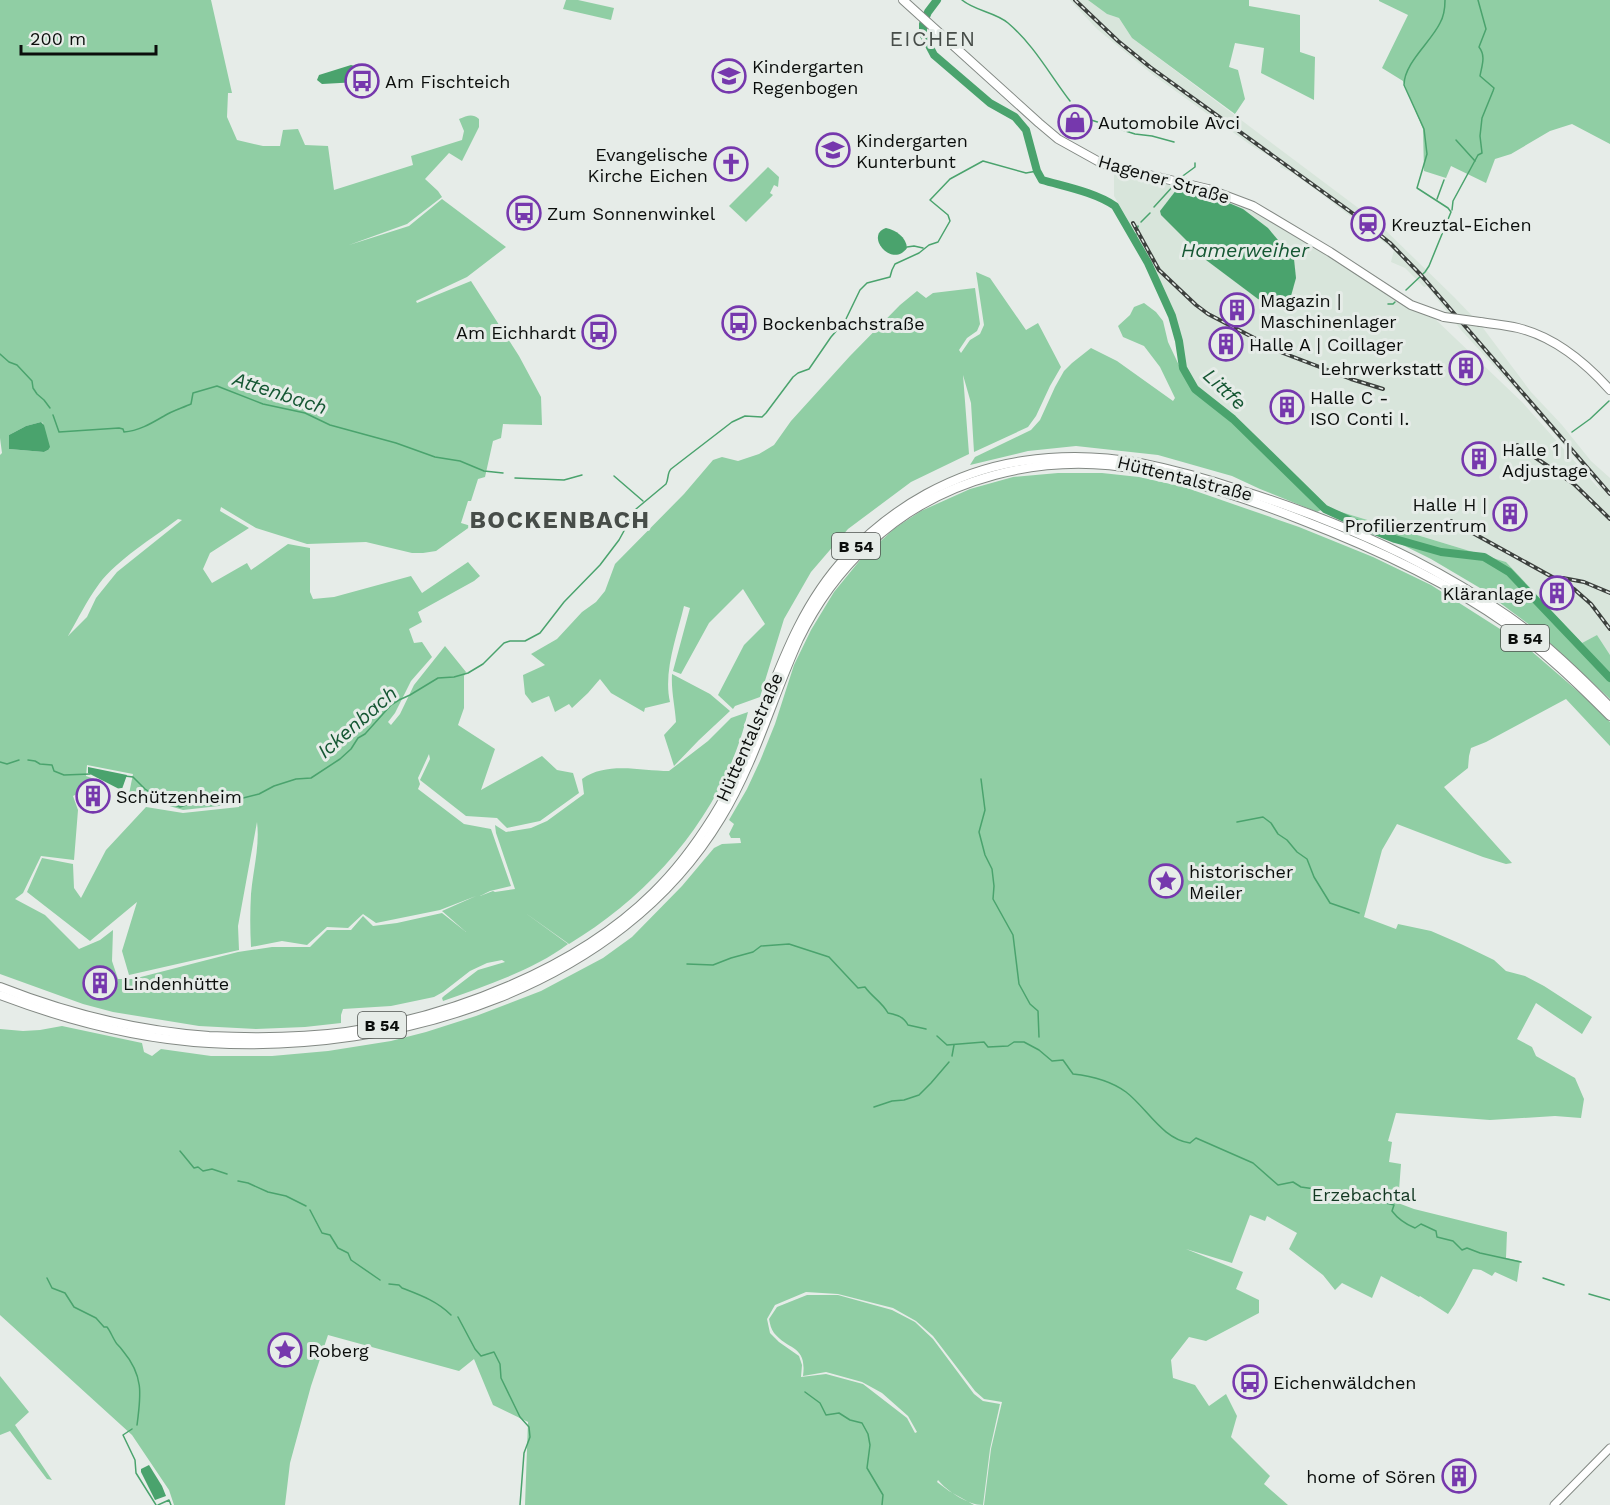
<svg xmlns="http://www.w3.org/2000/svg" width="1610" height="1505" font-family="'Work Sans',sans-serif">
  <style>
    .built { fill: #d8e5db }
    .green { fill: #90cea4; fill-rule: evenodd }
    .water { fill: #4aa36d }
    .lines { fill: none; stroke-linecap: round; stroke-linejoin: round }
    .stream { stroke: #4aa36d; stroke-width: 1.5 }
    .river { stroke: #4aa36d; stroke-width: 8 }
    .secondary-casing { stroke: #838984; stroke-width: 9 }
    .primary-casing { stroke: #838984; stroke-width: 10 }
    .trunk-casing { stroke: #838984; stroke-width: 10 }
    .secondary { stroke: #fff; stroke-width: 7 }
    .primary { stroke: #fff; stroke-width: 8 }
    .trunk { stroke: #fff; stroke-width: 8 }
    .rail-casing { stroke: #3c403d; stroke-width: 4 }
    .rail { stroke: #e6ece8; stroke-width: 1.5; stroke-dasharray: 4.5; stroke-linecap: butt }
    .primary-bridge-casing { stroke: #838984; stroke-width: 10; stroke-linecap: butt }
    .primary-bridge { stroke: #fff; stroke-width: 8 }
    .labels { text-anchor: middle; dominant-baseline: central; stroke-width: 6; stroke-linejoin: round; paint-order: stroke }
    .shield { fill: #e6ece8; stroke: #4d514e; stroke-width: 1.5 }
    .shield-label { font-size: 16px; font-weight: bold; fill: #0b0e0c }
    .poi-label { font-size: 18px; fill: #0b0e0c; stroke: #e6ece8; text-anchor: start }
    .street-label { font-size: 18px; fill: #0b0e0c; stroke: #e6ece8 }
    .park-label { font-size: 18px; fill: #123822; stroke: #e6ece8 }
    .water-label { font-size: 20px; font-style: italic; fill: #155733; stroke: #e6ece8 }
    .quarter-label { font-size: 21px; letter-spacing: 1.5px; fill: #474d49; stroke: #e6ece8 }
    .district-label { font-size: 24px; font-weight: bold; letter-spacing: 1.5px; fill: #474d49; stroke: #e6ece8 }
  </style>
  <rect width="100%" height="100%" fill="#e6ece8"/>
  <polygon class="built" points="1070,0 1088,0 1107,14 1119,18 1132,38 1377,222 1454,297 1480,324 1531,392 1562,425 1591,461 1610,478 1610,655 1597,635 1582,643 1506,562 1328,508 1205,395 1184,371 1155,267 1114,196 1114,173 1141,175 1187,186 1244,206 1433,317 1523,403 1601,491 1597,484 1528,403 1461,330 1427,286 1424,287 1405,268 1391,262 1394,250 1315,189 1291,172 1280,167 1281,163 1252,146 1152,74 1097,29"/>
  <g class="green">
    <path d="M0,0H211L232,93H228L227,117L237,140L263,146H280L283,130L298,129L305,145L328,146L334,190L413,165L411,156L462,140L464,131L459,119C467,116 472,113 479,119V127L462,161L449,153L425,179L438,191L442,197L407,224L349,245L409,226L442,199L506,247L467,277L416,301L417,303L471,281L519,356L541,397L542,425L503,424L501,438L493,441L485,477L478,479L471,501H468L461,523L471,526L436,551L423,553H412L366,542L307,544L256,528L221,507L220,511L249,528L210,553L203,569L212,583L247,563L251,570L288,544L310,548V592L313,599L334,597L411,576L422,593L468,562L480,576L474,581L418,612L422,622L409,629L414,643L422,642L432,657L411,681L395,713L388,722L391,725L400,714L414,685L445,646L466,672L464,676V708L458,725L495,749L481,790L542,756L557,770L573,773L579,793L540,821L507,828L497,818L466,816L420,780L430,759L429,754L418,778L420,784L418,789L464,824L491,829L511,886L490,891L480,896L493,891L495,892L515,889L496,833L495,825L506,832L531,828L547,821L584,794L582,779C607,761 641,771 669,771L708,741L731,718L748,712C725,810 654,893 569,944L524,912L568,944C532,971 484,986 443,1001L442,998L444,996L478,970L505,962L502,960L487,963L470,971L443,992L434,997L391,1006L343,1009L341,1015V1023L305,1027L256,1029L199,1026L113,1012L83,1004L0,974V455L2,453L0,438ZM41,422L43,423L48,450L44,452L9,449V435L26,426ZM178,519L182,520L117,572L96,598L87,617L68,636C78,619 87,600 99,584C118,559 153,538 178,519ZM87,765L133,774L129,794L183,810L228,805L241,802L239,807L183,813L146,807L106,850L81,898L74,888L73,864L42,858L27,892L90,941L137,902L122,951L129,975L239,950L238,926L257,822C260,846 253,870 251,894C250,912 250,929 251,947L282,941L307,945L327,927L348,928L363,914L376,923L440,910L476,896L442,911L466,932L442,913L397,923L373,926L363,916L351,930H327L310,947H272L238,952L133,979H118L112,961L113,930L100,940L79,949L45,915L15,899L23,893L41,856L74,860L78,810L73,796L96,785L100,781L86,776Z"/>
    <polygon points="566,0 578,0 614,8 611,20 563,9"/>
    <polygon points="1088,0 1249,0 1249,6 1300,15 1300,52 1315,57 1314,100 1261,73 1264,48 1235,43 1229,67 1238,70 1245,99 1235,114 1132,38 1119,18 1107,14"/>
    <polygon points="1379,0 1610,0 1610,144 1572,124 1550,131 1511,154 1495,159 1486,183 1451,166 1446,178 1424,171 1423,129 1403,81 1382,68 1408,15 1379,1"/>
    <polygon points="768,167 779,177 778,187 774,185 770,193 773,195 746,222 729,206"/>
    <path d="M976,272L990,278L1026,330L1038,323L1061,367L1050,386L1036,416L1028,427L974,452L971,403L963,375L969,454L911,482L848,529L811,572L784,619L760,697L735,706L733,709L718,695L744,645L765,624L743,589L709,623L681,674L673,671L690,608L684,606C677,636 663,672 670,702L645,708L644,712L611,693L600,679L588,693L572,708L569,704L555,712L549,696L532,703L525,694L523,675L545,665L531,654L557,639L582,612L596,602L605,591L615,564L684,494L713,460L722,457L738,461L759,454L774,445L791,421L850,356L900,305L917,291L926,298L933,293L975,288L980,324L977,331L967,338L959,350L961,353L970,340L980,334L984,325Z"/>
    <polygon points="1144,303 1156,312 1163,321 1168,342 1184,376 1223,407 1265,453 1327,507 1317,512 1260,489 1232,476 1158,455 1076,446 1028,451 970,465 975,457 1031,430 1040,420 1055,387 1064,371 1072,363 1091,348 1117,361 1173,401 1175,398 1160,367 1144,346 1123,337 1118,326 1130,315 1134,307"/>
    <path d="M1058,473H1102L1139,477L1184,487L1299,527L1373,557L1431,585L1522,643L1588,700L1610,722V746L1566,699L1486,742L1471,748L1469,756L1468,768L1444,787L1512,863L1506,864L1483,857L1397,824L1382,850L1364,917L1396,929L1398,924L1431,931L1461,944L1494,960L1506,971L1525,976L1544,986L1592,1017L1582,1034L1536,1003L1517,1039L1532,1047L1536,1056L1575,1078L1584,1099L1581,1118L1555,1116L1490,1120L1396,1113L1388,1141L1392,1142L1389,1162L1401,1164L1398,1203L1414,1209L1507,1232L1506,1258L1520,1261L1517,1282L1495,1272L1492,1276L1481,1270L1473,1269L1454,1305L1448,1314L1420,1296L1419,1297L1381,1276L1372,1298L1342,1283L1335,1290L1323,1275L1289,1249L1297,1233L1267,1216L1265,1221L1250,1215L1232,1263L1186,1249L1243,1272L1236,1289L1259,1300V1313L1206,1341L1189,1337L1171,1360L1173,1378L1195,1385L1209,1406L1226,1394L1237,1416L1231,1437L1270,1476L1264,1484L1288,1505H984L991,1449L1002,1402L984,1399L975,1391L933,1336L916,1321L893,1308L838,1294L806,1292L775,1305L767,1319L770,1333L779,1342L799,1356L802,1365L801,1377L826,1374L863,1384L907,1418L915,1433L917,1432L908,1416L882,1393L862,1382L826,1372L803,1376C807,1345 789,1351 774,1333C771,1329 770,1324 769,1319L777,1307L807,1295H838L892,1310L915,1322L933,1339L974,1394L983,1401L1000,1404L990,1449L983,1505C968,1505 947,1491 938,1480L937,1482L949,1491L974,1505H525L528,1422L493,1405L474,1359L459,1371L328,1335L311,1386L290,1463L285,1505H174L169,1490L132,1435L0,1315V1029L23,1031L40,1030L62,1026L142,1043L144,1052L152,1056L161,1049L211,1056H272L328,1051L391,1041L426,1032L476,1016L541,991L603,958L632,937L682,886L714,848L722,844L741,843L740,838H731L729,834L734,824L729,820L747,789L760,761L775,724L794,665L811,630L834,592L861,559L895,528L921,511L970,489L1013,477Z"/>
    <polygon points="1328,508 1506,562 1582,643 1597,635 1610,655 1610,699 1535,629 1480,588 1431,559"/>
    <path d="M672,674L710,694L730,711L699,740L674,766L664,735L676,722C675,706 671,691 672,674Z"/>
    <polygon points="0,1376 29,1412 15,1425 52,1480 47,1479 10,1431 0,1435"/>
  </g>
  <g class="water">
    <polygon points="351,65 355,66 360,81 358,82 322,84 317,80 319,75"/>
    <polygon points="1181,188 1215,197 1243,209 1268,228 1294,259 1296,278 1291,296 1282,303 1269,303 1258,299 1206,260 1161,215 1160,211 1177,189"/>
    <path d="M886,228C896,230 906,237 907,248C892,269 864,235 886,228Z"/>
    <polygon points="41,422 44,425 50,447 48,450 44,452 9,449 9,435 26,426"/>
    <polygon points="88,767 127,775 122,789 121,790 88,773"/>
    <polygon points="149,1465 162,1486 166,1496 155,1500 141,1472 141,1469"/>
  </g>
  <g class="lines">
    <g class="stream">
      <path d="M962,0C975,11 995,12 1008,23C1034,45 1050,75 1070,101"/>
      <polyline points="1078,109 1088,119 1135,134 1152,136 1174,142"/>
      <polyline points="1456,140 1475,161"/>
      <polyline points="1180,178 1195,167 1195,163"/>
      <polyline points="1437,199 1444,180"/>
      <polyline points="1154,207 1175,184"/>
      <path d="M1452,210L1453,201L1478,155L1482,153L1480,136L1482,118L1493,91L1494,88L1480,76C1482,65 1486,56 1479,47L1486,29L1478,0"/>
      <polyline points="1141,222 1150,213"/>
      <polyline points="1138,227 1138,226"/>
      <polyline points="1135,241 1136,234"/>
      <polyline points="907,247 914,246 923,248"/>
      <path d="M1406,290L1425,272L1429,266L1451,212L1448,208L1417,188L1427,154L1424,129L1404,85C1404,63 1431,42 1440,23C1444,16 1445,8 1445,0"/>
      <polyline points="1388,304 1393,304 1395,302"/>
      <polyline points="0,354 9,362 17,365 32,381 33,388 37,394 44,400 50,408"/>
      <path d="M53,415L59,432L119,428L123,429L124,432C139,431 152,423 164,416C172,411 182,408 191,404L193,393L217,386L263,404L305,413L330,425L396,443L435,457L460,461L484,471L503,473"/>
      <polyline points="1572,432 1590,419 1609,401"/>
      <polyline points="614,476 643,501"/>
      <polyline points="515,478 564,480 582,475"/>
      <polyline points="28,760 35,761 40,764 52,765 54,771 64,775 90,774"/>
      <polyline points="0,762 7,764 19,760"/>
      <path d="M125,776L133,777L145,789L160,799L180,807L189,804L199,805L227,804L235,800L259,794L274,786L296,779L311,778L340,759L351,749L358,738L365,734L391,705L399,700L410,695L438,678L454,677L468,673L483,664L504,643L510,641H525L540,633L564,602L600,565L619,540L636,509L666,484C669,478 667,473 671,469L732,422L745,416L762,417L766,413L793,377L798,373L809,369L831,337L845,321L860,290L867,283L890,277L892,270L895,264L919,253L929,245L938,242L950,221L948,215L930,200L950,179L983,161L1026,173L1037,171"/>
      <polyline points="981,779 985,810 979,832 985,855 992,869 994,886 993,899 1013,935 1019,984 1030,1004 1038,1011 1039,1037"/>
      <polyline points="1237,822 1263,817 1271,823 1278,834 1287,840 1297,852 1307,859 1314,877 1330,903 1359,913"/>
      <path d="M687,964L713,965L731,958L753,952L761,946L789,944L829,957L858,988L865,987C872,997 882,1002 888,1013C897,1015 903,1016 908,1025L926,1029"/>
      <path d="M937,1036L947,1045L984,1042L988,1047L1008,1046L1014,1042H1024L1039,1050L1052,1061L1063,1060L1073,1074C1091,1076 1111,1081 1126,1092C1147,1108 1162,1139 1190,1143L1196,1138L1253,1163L1278,1185L1293,1182L1301,1187L1322,1190L1348,1196H1358L1394,1205L1392,1211C1398,1219 1405,1224 1415,1228L1421,1224L1436,1231L1437,1237L1453,1241L1462,1250L1467,1248L1480,1253L1521,1262"/>
      <polyline points="952,1056 954,1045"/>
      <polyline points="874,1107 892,1101 904,1100 919,1095 931,1083 949,1062"/>
      <polyline points="180,1151 194,1168 198,1167 203,1171 212,1169 227,1174"/>
      <polyline points="238,1181 248,1183 268,1192 286,1196 306,1206"/>
      <polyline points="310,1210 322,1233 330,1235 338,1248 348,1253 351,1260 380,1280"/>
      <path d="M47,1278L52,1288L65,1293L74,1307L96,1318L104,1327H107C111,1332 113,1339 117,1344C119,1346 121,1348 123,1351C144,1376 141,1395 137,1425"/>
      <polyline points="1543,1278 1564,1285"/>
      <path d="M389,1284L399,1285L402,1288C420,1295 437,1301 451,1315"/>
      <polyline points="1589,1294 1610,1300"/>
      <polyline points="458,1317 475,1349 481,1356 494,1352 500,1364 501,1378 520,1417 529,1427 530,1437 524,1453 520,1505"/>
      <polyline points="805,1392 820,1403 826,1415 839,1413 850,1420 862,1423 868,1434 870,1445 867,1468 883,1495 882,1505"/>
      <polyline points="132,1429 123,1435 135,1460 136,1473 156,1505"/>
      <polyline points="158,1505 169,1500 171,1505"/>
    </g>
    <path class="river" d="M937,0L928,12L923,24V34L934,55L990,103L1015,117L1026,130L1037,171L1042,180C1066,187 1094,192 1115,206L1148,263L1172,316L1179,341L1183,368L1195,389L1233,419L1325,509L1360,525L1395,539L1441,552L1484,557L1509,572L1610,678"/>
    <defs>
      <polyline id="secondary" points="1554,1505 1610,1448"/>
      <g id="primary">
        <polyline points="903,0 1039,123 1058,139 1103,164 1208,189 1253,206 1330,252 1411,305 1444,317"/>
        <path d="M1480,322C1493,324 1506,325 1518,328C1555,337 1585,362 1610,390"/>
      </g>
      <g id="trunk">
        <path d="M0,987C66,1013 138,1031 209,1036C254,1038 301,1038 346,1032C451,1017 576,969 653,893C676,871 696,844 713,817C765,734 778,629 846,557C892,507 955,471 1023,461C1061,455 1102,456 1140,463C1175,470 1210,480 1243,491C1336,520 1428,561 1508,616C1545,642 1578,674 1610,707"/>
        <path d="M0,995C66,1020 138,1039 209,1043C398,1054 619,988 721,818C755,762 772,698 799,639C816,604 840,571 868,545C939,477 1045,451 1141,470C1194,481 1248,499 1299,519C1372,547 1445,580 1508,625C1545,652 1578,684 1610,716"/>
      </g>
    </defs>
    <use href="#secondary" class="secondary-casing"/>
    <use href="#primary" class="primary-casing"/>
    <use href="#trunk" class="trunk-casing"/>
    <use href="#secondary" class="secondary"/>
    <use href="#primary" class="primary"/>
    <use href="#trunk" class="trunk"/>
    <defs>
      <g id="rail">
        <polyline points="1075,0 1118,41 1150,67 1355,215 1390,243 1420,274 1610,494"/>
        <polyline points="1133,223 1159,270 1196,305 1208,314 1283,353 1351,379 1383,389"/>
        <polyline points="1517,445 1574,484 1610,519"/>
        <polyline points="1451,521 1574,589 1591,604 1610,629"/>
        <polyline points="1563,578 1584,582 1610,593"/>
      </g>
    </defs>
    <use href="#rail" class="rail-casing"/>
    <use href="#rail" class="rail"/>
    <defs>
      <polyline id="primary-bridge" points="1444,317 1480,322"/>
    </defs>
    <use href="#primary-bridge" class="primary-bridge-casing"/>
    <use href="#primary-bridge" class="primary-bridge"/>
  </g>
  <defs>
    <symbol id="school-ring" viewBox="-11 -11 22 22"><circle r="9.5" fill="#e6ece8" stroke="#7638ad" stroke-width="1.5"/><path d="M0-5L7-2L0 1L-7-2ZM-4 1L0 2.5L4 1V4Q0 6-4 4Z" fill="#7638ad"/></symbol>
    <symbol id="bus-ring" viewBox="-11 -11 22 22"><circle r="9.5" fill="#e6ece8" stroke="#7638ad" stroke-width="1.5"/><path d="M-5-6H5V4H4V6H2V4H-2V6H-4V4H-5ZM-3.5-4V0h7V-4ZM-3.5 1.2v1.5H-2V1.2ZM2 1.2v1.5H3.5V1.2Z" fill="#7638ad"/></symbol>
    <symbol id="shop-ring" viewBox="-11 -11 22 22"><circle r="9.5" fill="#e6ece8" stroke="#7638ad" stroke-width="1.5"/><path d="M-5-2.5h2.3a2.7 3.5 0 0 1 5.4 0H5L5.5 6h-11ZM-1.5-2.5h3a1.5 2.3 0 0 0-3 0Z" fill="#7638ad"/></symbol>
    <symbol id="church-ring" viewBox="-11 -11 22 22"><circle r="9.5" fill="#e6ece8" stroke="#7638ad" stroke-width="1.5"/><path d="M-1.2-6h2.4v3.5h3.3v2.4h-3.3V6h-2.4V-.1h-3.3v-2.4h3.3Z" fill="#7638ad"/></symbol>
    <symbol id="station-ring" viewBox="-11 -11 22 22"><circle r="9.5" fill="#e6ece8" stroke="#7638ad" stroke-width="1.5"/><path d="M-3-6H3Q5-6 5-4V2Q5 4 3 4L4.5 6H3L1.5 4h-3L-3 6H-4.5L-3 4Q-5 4-5 2V-4Q-5-6-3-6ZM-3.5-4v3h7v-3ZM-3.5 1v1.5H-2V1ZM2 1v1.5H3.5V1Z" fill="#7638ad"/></symbol>
    <symbol id="building-ring" viewBox="-11 -11 22 22"><circle r="9.5" fill="#e6ece8" stroke="#7638ad" stroke-width="1.5"/><path d="M-4-6H4V6H1V3H-1V6H-4ZM-2.5-4.3h1.7v1.8h-1.7ZM.8-4.3h1.7v1.8H.8ZM-2.5-1h1.7V.8h-1.7ZM.8-1h1.7V.8H.8Z" fill="#7638ad"/></symbol>
    <symbol id="sight-ring" viewBox="-11 -11 22 22"><circle r="9.5" fill="#e6ece8" stroke="#7638ad" stroke-width="1.5"/><path d="M0-6L1.8-2.2L6-1.7L2.9 1.2L3.7 5.4L0 3.3L-3.7 5.4L-2.9 1.2L-6-1.7L-1.8-2.2Z" fill="#7638ad"/></symbol>
  </defs>
  <g fill-rule="evenodd">
    <use href="#school-ring" x="710" y="57" width="38" height="38"/>
    <use href="#bus-ring" x="343" y="62" width="38" height="38"/>
    <use href="#shop-ring" x="1056" y="103" width="38" height="38"/>
    <use href="#school-ring" x="814" y="131" width="38" height="38"/>
    <use href="#church-ring" x="712" y="145" width="38" height="38"/>
    <use href="#bus-ring" x="505" y="194" width="38" height="38"/>
    <use href="#station-ring" x="1349" y="205" width="38" height="38"/>
    <use href="#building-ring" x="1218" y="291" width="38" height="38"/>
    <use href="#bus-ring" x="720" y="304" width="38" height="38"/>
    <use href="#bus-ring" x="580" y="313" width="38" height="38"/>
    <use href="#building-ring" x="1207" y="325" width="38" height="38"/>
    <use href="#building-ring" x="1447" y="349" width="38" height="38"/>
    <use href="#building-ring" x="1268" y="388" width="38" height="38"/>
    <use href="#building-ring" x="1460" y="440" width="38" height="38"/>
    <use href="#building-ring" x="1491" y="495" width="38" height="38"/>
    <use href="#building-ring" x="1538" y="574" width="38" height="38"/>
    <use href="#building-ring" x="74" y="777" width="38" height="38"/>
    <use href="#sight-ring" x="1147" y="862" width="38" height="38"/>
    <use href="#building-ring" x="81" y="964" width="38" height="38"/>
    <use href="#sight-ring" x="266" y="1331" width="38" height="38"/>
    <use href="#bus-ring" x="1231" y="1363" width="38" height="38"/>
    <use href="#building-ring" x="1440" y="1457" width="38" height="38"/>
  </g>
  <g class="labels">
    <g class="shield">
      <rect x="832" y="533" width="48" height="26" rx="4.5"/>
      <rect x="1501" y="625" width="48" height="26" rx="4.5"/>
      <rect x="358" y="1012" width="48" height="26" rx="4.5"/>
    </g>
    <g class="shield-label">
      <text x="856" y="546">B 54</text>
      <text x="1525" y="638">B 54</text>
      <text x="382" y="1025">B 54</text>
    </g>
    <g class="poi-label">
      <text x="752" y="66">Kindergarten<tspan x="752" dy="21">Regenbogen</tspan></text>
      <text x="385" y="81">Am Fischteich</text>
      <text x="1098" y="122">Automobile Avci</text>
      <text x="856" y="140">Kindergarten<tspan x="856" dy="21">Kunterbunt</tspan></text>
      <text x="708" y="154" text-anchor="end">Evangelische<tspan x="708" dy="21">Kirche Eichen</tspan></text>
      <text x="547" y="213">Zum Sonnenwinkel</text>
      <text x="1391" y="224">Kreuztal-Eichen</text>
      <text x="1260" y="300">Magazin |<tspan x="1260" dy="21">Maschinenlager</tspan></text>
      <text x="762" y="323">Bockenbachstraße</text>
      <text x="576" y="332" text-anchor="end">Am Eichhardt</text>
      <text x="1249" y="344">Halle A | Coillager</text>
      <text x="1443" y="368" text-anchor="end">Lehrwerkstatt</text>
      <text x="1310" y="397">Halle C -<tspan x="1310" dy="21">ISO Conti I.</tspan></text>
      <text x="1502" y="449">Halle 1 |<tspan x="1502" dy="21">Adjustage</tspan></text>
      <text x="1487" y="504" text-anchor="end">Halle H |<tspan x="1487" dy="21">Profilierzentrum</tspan></text>
      <text x="1534" y="593" text-anchor="end">Kläranlage</text>
      <text x="116" y="796">Schützenheim</text>
      <text x="1189" y="871">historischer<tspan x="1189" dy="21">Meiler</tspan></text>
      <text x="123" y="983">Lindenhütte</text>
      <text x="308" y="1350">Roberg</text>
      <text x="1273" y="1382">Eichenwäldchen</text>
      <text x="1436" y="1476" text-anchor="end">home of Sören</text>
    </g>
    <g class="street-label">
      <text transform="translate(1164 179) rotate(16)">Hagener Straße</text>
      <text transform="translate(1185 478) rotate(14)">Hüttentalstraße</text>
      <text transform="translate(749 737) rotate(-66)">Hüttentalstraße</text>
    </g>
    <g class="park-label">
      <text x="1364" y="1194">Erzebachtal</text>
    </g>
    <g class="water-label">
      <text x="1245" y="250">Hamerweiher</text>
      <text transform="translate(1225 389) rotate(43)">Littfe</text>
      <text transform="translate(280 393) rotate(18)">Attenbach</text>
      <text transform="translate(357 722) rotate(-41)">Ickenbach</text>
    </g>
    <g class="quarter-label">
      <text x="933" y="38">EICHEN</text>
    </g>
    <g class="district-label">
      <text x="560" y="520">BOCKENBACH</text>
    </g>
  </g>
  <path d="M21 45v9h135v-9" fill="none" stroke="#0b0e0c" stroke-width="3"/>
  <text x="30" y="45" font-size="18" fill="#0b0e0c" stroke="#e6ece8" stroke-width="4.5" paint-order="stroke">200 m</text>
</svg>
